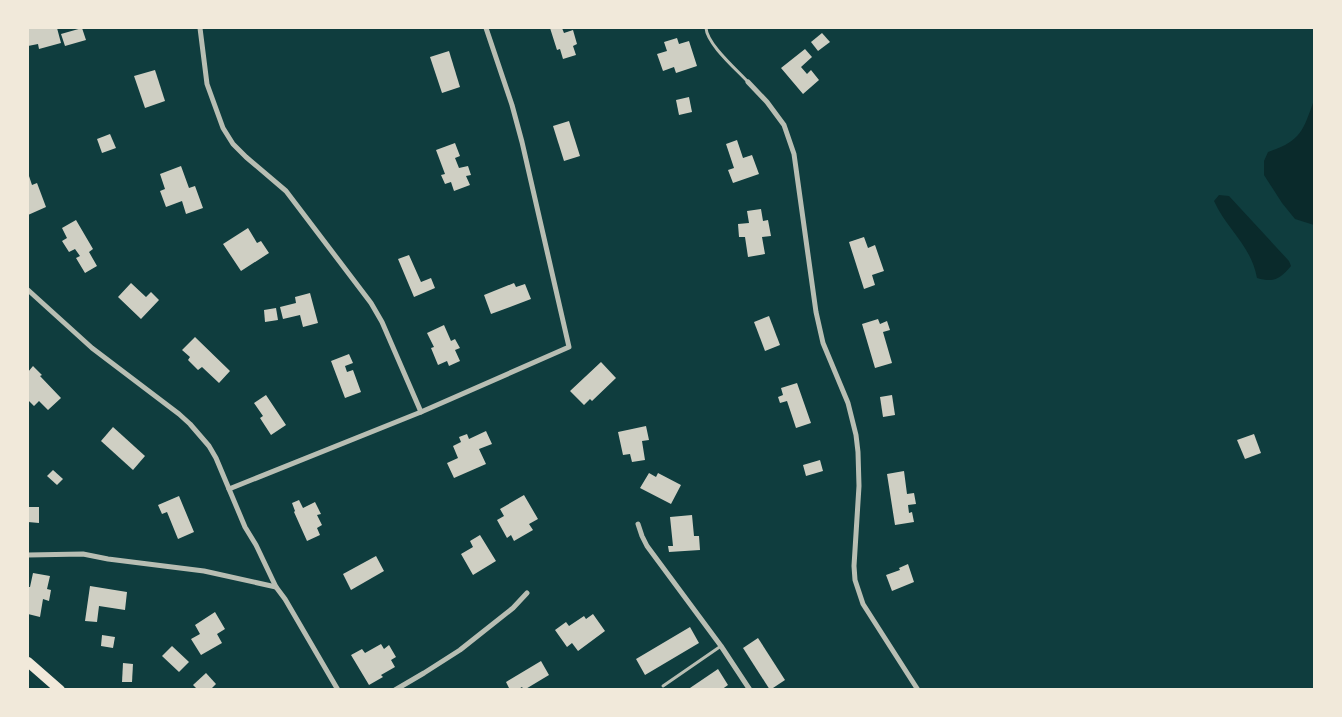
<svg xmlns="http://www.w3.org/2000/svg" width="1342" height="717" font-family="Helvetica,sans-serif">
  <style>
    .water { fill: #0a2a2b }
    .building { fill: #cfcfc3 }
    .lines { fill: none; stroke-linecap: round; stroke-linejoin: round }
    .service { stroke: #b8beb3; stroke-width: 3 }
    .minor { stroke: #b8beb3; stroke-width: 5 }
    .primary { stroke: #f1e9da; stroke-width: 10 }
  </style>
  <rect width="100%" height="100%" fill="#0f3d3e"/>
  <g class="water">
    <path d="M1314,100V225L1295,219L1282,203L1264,175V161L1268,152C1301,141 1303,131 1314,100Z"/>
    <path d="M1219,195L1229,196L1289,261L1291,266C1280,279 1274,283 1257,278C1251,245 1227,230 1214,201Z"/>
  </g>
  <g class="building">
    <polygon points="28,28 57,28 61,43 39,49 38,44 28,46"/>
    <polygon points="82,28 86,40 65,46 61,34"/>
    <polygon points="550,28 562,28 564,33 573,30 577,44 573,46 576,55 563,59 560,49 557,50"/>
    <polygon points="822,33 830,42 818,51 811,42"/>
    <polygon points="677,38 679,44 689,41 697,66 676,73 674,67 663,71 657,54 667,51 664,42"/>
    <polygon points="805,49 812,57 801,67 807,74 811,70 819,80 803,94 781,68"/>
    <polygon points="449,51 460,87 442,93 430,57"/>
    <polygon points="155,70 165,101 145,108 134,76"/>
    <polygon points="689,97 692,112 679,115 676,100"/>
    <polygon points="569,121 580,156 564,161 553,126"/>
    <polygon points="110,134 116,148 102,153 97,139"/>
    <polygon points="737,140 743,158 752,155 759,174 733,183 728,170 734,168 726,144"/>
    <polygon points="455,143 460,156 455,158 459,168 468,166 471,175 466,176 470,185 454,191 451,182 445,184 441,175 445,174 436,150"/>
    <polygon points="181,166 189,188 195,186 203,208 186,214 182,201 166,207 160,191 165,189 160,174"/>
    <polygon points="28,173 32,185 37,183 46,207 28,215"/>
    <polygon points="761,209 763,221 768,220 771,236 762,237 765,254 748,257 745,237 739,237 738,224 749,223 747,211"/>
    <polygon points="76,220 93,249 89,252 97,266 85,273 76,258 80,256 75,249 69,252 62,241 67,238 62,228"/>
    <polygon points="248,228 257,243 261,241 269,253 241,271 223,244"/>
    <polygon points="864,237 868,248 875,245 884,271 872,275 875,285 864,289 849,242"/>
    <polygon points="409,255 421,282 431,278 435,288 414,297 398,259"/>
    <polygon points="131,283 146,297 151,292 159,300 141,319 118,297"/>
    <polygon points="514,283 516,287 525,284 531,299 491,314 484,295"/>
    <polygon points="310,293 318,323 303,327 300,315 283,319 280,307 296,303 295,297"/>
    <polygon points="276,308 278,320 265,322 264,310"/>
    <polygon points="769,316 780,345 765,351 754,322"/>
    <polygon points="878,319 880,324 887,321 890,330 883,332 892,363 875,368 862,324"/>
    <polygon points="444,325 451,341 455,339 460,348 455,350 460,361 449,366 447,361 438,365 431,348 434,347 427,333"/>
    <polygon points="195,337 230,371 219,383 202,367 198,370 188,360 190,357 182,350"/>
    <polygon points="349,354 353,363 345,366 347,372 353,370 361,392 345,398 331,361"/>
    <polygon points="601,362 616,378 592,401 590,399 584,405 570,391"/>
    <polygon points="33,366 42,375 40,376 61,398 48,410 39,401 34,406 28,400 28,372"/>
    <polygon points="797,383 811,423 796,428 787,401 780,403 778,397 783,395 781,388"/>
    <polygon points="266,395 286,425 271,435 260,418 263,416 254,403"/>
    <polygon points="892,395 895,415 883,417 880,397"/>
    <polygon points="646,426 649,440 642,441 645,460 632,462 630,454 623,455 618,432"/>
    <polygon points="113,427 145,456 133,470 101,441"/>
    <polygon points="486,431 492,444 479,449 486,464 454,478 447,463 458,458 453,446 461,442 459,437 467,434 469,439"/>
    <polygon points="1254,434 1261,453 1245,459 1237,440"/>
    <polygon points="820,460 823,471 806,476 803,465"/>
    <polygon points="53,470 63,479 57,485 47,476"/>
    <polygon points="904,471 907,494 914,493 916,504 908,505 909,513 912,512 914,522 895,525 887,474"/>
    <polygon points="649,473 656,477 658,473 681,485 671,504 640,488"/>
    <polygon points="524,495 538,519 529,524 533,530 514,541 511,535 507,538 497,520 504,516 500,509"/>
    <polygon points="179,496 194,532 178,539 167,512 162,514 158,505"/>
    <polygon points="299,500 303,508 315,502 321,514 317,515 322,525 317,528 320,535 307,541 294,512 295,511 292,503"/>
    <polygon points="28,507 39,507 39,523 28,522"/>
    <polygon points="692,515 694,536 699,536 700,550 669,552 668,546 673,546 670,517"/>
    <polygon points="480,535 496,561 473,575 461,554 473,547 470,541"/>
    <polygon points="376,556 384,571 351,590 343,574"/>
    <polygon points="908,564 914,582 892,591 886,575 900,570 899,568"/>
    <polygon points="33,573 50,576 47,589 51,590 49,601 43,599 40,617 28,614 28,587 30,587"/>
    <polygon points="90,586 127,592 125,610 99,606 97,622 85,621"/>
    <polygon points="215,612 225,629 217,634 222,643 201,655 191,639 200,634 195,625"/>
    <polygon points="593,614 605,631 578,651 572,643 567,647 555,630 566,622 569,626 584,616 586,619"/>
    <polygon points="690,627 699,643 645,675 636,659"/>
    <polygon points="102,635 115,637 113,648 101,646"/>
    <polygon points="758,638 785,680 770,690 743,648"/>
    <polygon points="381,644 384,649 389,645 396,657 391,660 395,667 381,675 383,677 369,685 351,655 362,649 365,653"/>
    <polygon points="172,646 189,662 179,672 162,656"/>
    <polygon points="541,661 549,675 524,690 522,687 517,690 510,690 506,682"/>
    <polygon points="123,663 133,664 132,682 122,682"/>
    <polygon points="718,669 728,685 721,690 687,690"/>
    <polygon points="206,673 216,684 210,690 198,690 193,685"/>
  </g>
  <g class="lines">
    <g class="service">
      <path d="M706,28C707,44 736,69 748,82"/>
      <polyline points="663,686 721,646"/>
    </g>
    <g class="minor">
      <polyline points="200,28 207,84 223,128 233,144 246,157 286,191 371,303 382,322 421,412"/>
      <polyline points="748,82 767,102 784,125 794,154 816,312 823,343 848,403 856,435 858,452 859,486 854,566 855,580 863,604 918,690"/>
      <polyline points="28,290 92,348 179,414 190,424 209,446 216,458 245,527 256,545 276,587 285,599 338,690"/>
      <polyline points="229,489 421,412 569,347 522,142 512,105 486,28"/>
      <polyline points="638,524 642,536 647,546 721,646 750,690"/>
      <polyline points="28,555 83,554 108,559 204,571 276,587"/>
      <polyline points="395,690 424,673 460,650 513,608 527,593"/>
    </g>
    <polyline class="primary" points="28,662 60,690"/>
  </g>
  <rect width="1342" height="717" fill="none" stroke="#f1e9da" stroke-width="58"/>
</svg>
